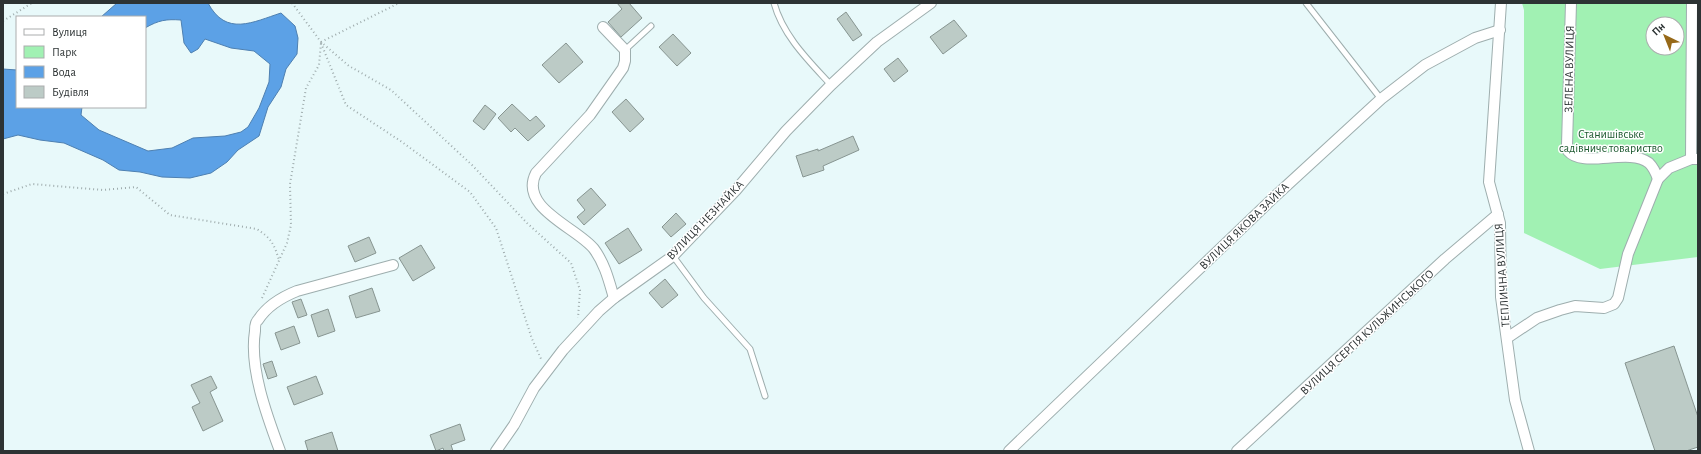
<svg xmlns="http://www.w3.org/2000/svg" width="1701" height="454" font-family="'Alegreya Sans',sans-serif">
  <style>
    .green { fill: #a1f1b3; fill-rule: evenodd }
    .water { fill: #5ca1e6; stroke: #4e80b1 }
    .building { fill: #bccbc6; stroke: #879591 }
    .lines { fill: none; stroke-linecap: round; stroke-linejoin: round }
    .service-casing { stroke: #9eaeae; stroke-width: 7 }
    .minor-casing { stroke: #9eaeae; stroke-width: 12 }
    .path { stroke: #9facad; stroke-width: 2; stroke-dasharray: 1 3; stroke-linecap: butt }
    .service { stroke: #fff; stroke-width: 5 }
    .minor { stroke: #fff; stroke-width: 10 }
    .labels { text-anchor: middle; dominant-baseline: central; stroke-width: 3; stroke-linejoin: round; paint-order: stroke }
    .street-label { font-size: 12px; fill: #2d3334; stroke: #fff }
    .park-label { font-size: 12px; fill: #1e5a31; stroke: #fff }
  </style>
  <rect width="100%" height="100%" fill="#e8f9fa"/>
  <path class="green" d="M1522,3H1698V257L1600,269L1524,233V10ZM1653,24H1677V48H1653Z"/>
  <path class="water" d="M117,3H208C226,37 253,22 281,13L295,26L298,38L297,54L286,69L281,87L268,107L259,136L238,150L227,162L211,173L190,178L162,177L140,172L119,170L103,160L64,143L40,140L18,135L3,139V69L17,70V107H82L81,115L99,130L148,151L172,148L193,138L225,136L241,132L248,127L259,108L269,82L270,64L254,51L231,48L205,39L198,49L191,53L184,43L181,20C166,19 159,20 145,28V17H101Z"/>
  <g class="building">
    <polygon points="617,3 629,3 642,18 621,37 608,22 622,9"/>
    <polygon points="846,12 862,35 853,41 837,19"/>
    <polygon points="954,20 967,36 943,54 930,37"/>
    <polygon points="673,34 691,53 677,66 659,47"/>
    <polygon points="566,43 583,62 559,83 542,65"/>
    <polygon points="898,58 908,71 894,82 884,69"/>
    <polygon points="626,99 644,119 630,132 612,112"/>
    <polygon points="512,104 530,121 536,116 545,126 528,141 515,128 511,132 498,118"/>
    <polygon points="485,105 496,114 484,130 473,121"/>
    <polygon points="853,136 859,150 823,166 824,170 803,177 796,156 818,149 818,151"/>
    <polygon points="591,188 606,205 584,225 577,217 585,210 577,200"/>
    <polygon points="676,213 686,224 671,237 662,227"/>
    <polygon points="628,228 642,250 619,264 605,243"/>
    <polygon points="369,237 376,253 355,262 348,246"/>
    <polygon points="421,245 435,268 413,281 399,258"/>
    <polygon points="665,279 678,295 662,308 649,293"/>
    <polygon points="372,288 380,311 356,318 349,296"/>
    <polygon points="301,299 307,315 298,318 292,302"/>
    <polygon points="328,309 335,331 318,337 311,315"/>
    <polygon points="294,326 300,343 281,350 275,333"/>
    <polygon points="1674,346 1698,417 1698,447 1686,451 1655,451 1625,363"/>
    <polygon points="272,361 277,376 268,379 263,364"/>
    <polygon points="211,376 217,388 210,392 223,421 203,431 192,407 200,403 191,385"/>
    <polygon points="316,376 323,394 294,405 287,387"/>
    <polygon points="460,424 465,440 451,445 453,451 444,451 443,448 436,451 430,435"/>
    <polygon points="332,432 338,451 308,451 305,441"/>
  </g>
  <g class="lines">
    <defs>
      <g id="service">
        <path d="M774,3C783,36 809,61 831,85"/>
        <polyline points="1306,3 1381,99"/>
        <polyline points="625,50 651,26"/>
        <polyline points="673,256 704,298 750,349 765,396"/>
      </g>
      <g id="minor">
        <polyline points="1501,3 1489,182 1500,223 1501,297 1515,400 1529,451"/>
        <path d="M1571,3L1567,145L1568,151C1583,169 1629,147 1649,163C1653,167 1656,173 1658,179"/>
        <path d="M603,27L625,50V61L623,68L590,115L536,173C518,208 578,228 594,249C605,264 609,281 614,298"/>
        <polyline points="1691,159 1692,3"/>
        <polyline points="1507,338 1537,318 1560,310 1575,306 1604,308 1614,304 1618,298 1628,254 1658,179 1669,168 1691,159 1698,159"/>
        <path d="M280,451C267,416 249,368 255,331C255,328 255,322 258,320C267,306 282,297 297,291L393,265"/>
        <polyline points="496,451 514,425 534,388 563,350 599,311 614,298 673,256 736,190 786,131 831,85 877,42 931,3"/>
        <polyline points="1009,451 1270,201 1381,99 1425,65 1475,38 1500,30"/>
        <polyline points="1237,451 1445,259 1498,214"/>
      </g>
    </defs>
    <use href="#service" class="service-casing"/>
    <use href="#minor" class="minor-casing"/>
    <g class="path">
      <polyline points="292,3 321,42 349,66 391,90 472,165 527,223 571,263 580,290 578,318"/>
      <polyline points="3,21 32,3"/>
      <polyline points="321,42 399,3"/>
      <polyline points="321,43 346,105 402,142 470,192 496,228 532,339 542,361"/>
      <path d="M3,194L32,184L103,190L136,187L170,215L257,229C272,239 274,244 279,260"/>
      <polyline points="262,298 287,243 291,225 290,184 306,88 319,65 321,43"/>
    </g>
    <use href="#service" class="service"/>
    <use href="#minor" class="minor"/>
  </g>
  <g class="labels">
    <g class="street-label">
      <text transform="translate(1569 69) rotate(-89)">ЗЕЛЕНА ВУЛИЦЯ</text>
      <text transform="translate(705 220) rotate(-46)">ВУЛИЦЯ НЕЗНАЙКА</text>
      <text transform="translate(1244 226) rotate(-44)">ВУЛИЦЯ ЯКОВА ЗАЙКА</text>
      <text transform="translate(1502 275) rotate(-94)">ТЕПЛИЧНА ВУЛИЦЯ</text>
      <text transform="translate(1367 332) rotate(-43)">ВУЛИЦЯ СЕРГІЯ КУЛЬЖИНСЬКОГО</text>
    </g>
    <g class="park-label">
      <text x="1611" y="134">Станишівське<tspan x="1611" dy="14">садівниче товариство</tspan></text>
    </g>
  </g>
  <rect width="1701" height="454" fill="none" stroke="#2d3334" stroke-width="8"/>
  <rect x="16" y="16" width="130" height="92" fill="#ffffff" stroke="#abadae"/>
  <rect x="24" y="29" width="20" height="6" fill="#ffffff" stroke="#abadae"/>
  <text x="52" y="36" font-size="12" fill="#2d3334">Вулиця</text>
  <rect x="24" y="46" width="20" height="12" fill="#a1f1b3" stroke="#abadae"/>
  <text x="52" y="56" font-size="12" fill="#2d3334">Парк</text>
  <rect x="24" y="66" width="20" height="12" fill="#5ca1e6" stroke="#abadae"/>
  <text x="52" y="76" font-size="12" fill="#2d3334">Вода</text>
  <rect x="24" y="86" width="20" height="12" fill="#bccbc6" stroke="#abadae"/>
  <text x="52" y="96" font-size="12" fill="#2d3334">Будівля</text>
  <g transform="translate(1665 36) rotate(317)"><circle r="19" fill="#ffffff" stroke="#abadae"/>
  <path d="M0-3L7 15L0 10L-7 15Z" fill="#976918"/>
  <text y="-6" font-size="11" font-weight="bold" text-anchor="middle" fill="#2d3334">Пн</text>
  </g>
</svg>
